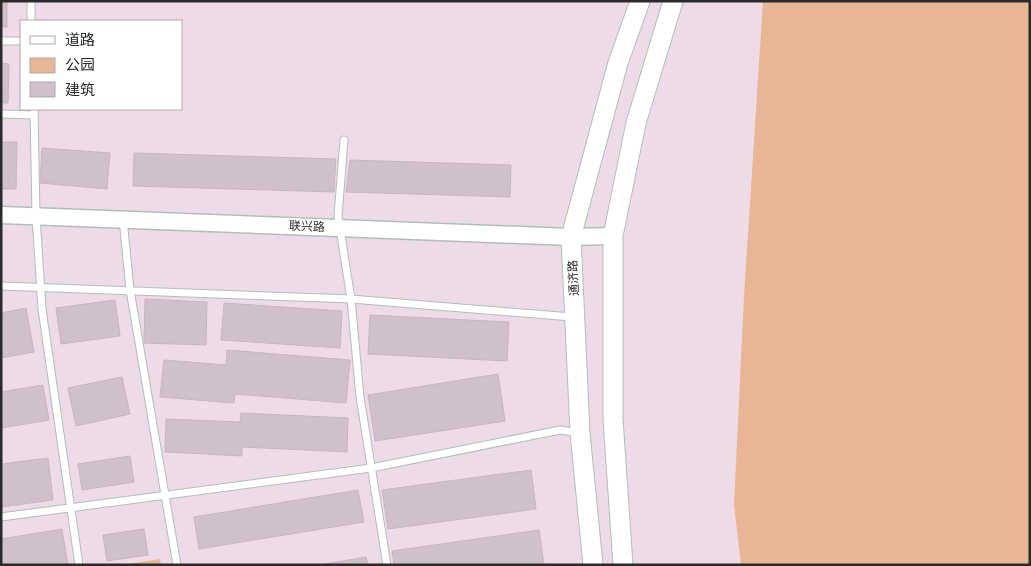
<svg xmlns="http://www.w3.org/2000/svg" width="1031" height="566" font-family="Ubuntu,'Noto Sans SC',sans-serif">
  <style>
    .green { fill: #e8b694 }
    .building { fill: #cfc0ca; stroke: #c9b5c1 }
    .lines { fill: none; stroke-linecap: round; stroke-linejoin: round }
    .service-casing { stroke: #afbfb8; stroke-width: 9 }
    .tertiary-casing { stroke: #afbfb8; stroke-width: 19 }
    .secondary-casing { stroke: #afbfb8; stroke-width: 21 }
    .service { stroke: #fff; stroke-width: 7 }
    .tertiary { stroke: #fff; stroke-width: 16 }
    .secondary { stroke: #fff; stroke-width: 19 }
    .labels { text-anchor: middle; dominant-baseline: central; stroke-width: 4; stroke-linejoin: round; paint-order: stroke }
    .street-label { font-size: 12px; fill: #2a2a2a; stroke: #fff }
  </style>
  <rect width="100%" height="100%" fill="#eedbe8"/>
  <g class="green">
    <polygon points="763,1 1030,1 1030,565 741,565 734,505 744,296"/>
    <polygon points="160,559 161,565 121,565"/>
  </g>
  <g class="building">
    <rect x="1" y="1" width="6" height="26"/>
    <polygon points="1,63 9,64 8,103 1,103"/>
    <polygon points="1,142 17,142 16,189 1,189"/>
    <polygon points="42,148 110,153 107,189 40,183"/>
    <polygon points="134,153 336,159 334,192 133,186"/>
    <polygon points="350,160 511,165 510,197 346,192"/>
    <polygon points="145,299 207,302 206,345 144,343"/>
    <polygon points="115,300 120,336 61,344 56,308"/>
    <polygon points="224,303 342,311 340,348 221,340"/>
    <polygon points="26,308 34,352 1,358 1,313"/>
    <polygon points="370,315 509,322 507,361 368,354"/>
    <polygon points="227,350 350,360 346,403 235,394 234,403 160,397 164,360 226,365"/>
    <polygon points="498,374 505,421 375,441 368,395"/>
    <polygon points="122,377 130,414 76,426 68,388"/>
    <polygon points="43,385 49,420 1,428 1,392"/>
    <polygon points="241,413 348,418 347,452 242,447 242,456 165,452 166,419 240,422"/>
    <polygon points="130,456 134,482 82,490 78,464"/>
    <polygon points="48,458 53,500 1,507 1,464"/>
    <polygon points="531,470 536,509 388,529 382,490"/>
    <polygon points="358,490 364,522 199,549 194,517"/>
    <polygon points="62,529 68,565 1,565 1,539"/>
    <polygon points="144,529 148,555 107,561 103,535"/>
    <polygon points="539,530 544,565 394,565 392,551"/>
    <polygon points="366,557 368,565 319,565"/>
  </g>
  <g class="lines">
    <defs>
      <g id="service">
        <polyline points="31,1 31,21"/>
        <polyline points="1,41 21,41"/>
        <polyline points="34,109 36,216 42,309 79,565"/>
        <polyline points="1,114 34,115"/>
        <polyline points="344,140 338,216 351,299 360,397 387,565"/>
        <polyline points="123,219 130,290 177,565"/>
        <polyline points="1,286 351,299 572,317"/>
        <polyline points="1,517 371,468 560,430 579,433"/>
      </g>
      <polyline id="tertiary" points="1,215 571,237 613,236"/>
      <g id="secondary">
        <polyline points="593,565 580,433 571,237 618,63 640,1"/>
        <polyline points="623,565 613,419 613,236 636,123 673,1"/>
      </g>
    </defs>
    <use href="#service" class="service-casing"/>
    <use href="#tertiary" class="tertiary-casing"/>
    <use href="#secondary" class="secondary-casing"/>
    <use href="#service" class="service"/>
    <use href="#tertiary" class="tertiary"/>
    <use href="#secondary" class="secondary"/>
  </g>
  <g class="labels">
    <g class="street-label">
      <text transform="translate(307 226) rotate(2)">联兴路</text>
      <text transform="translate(573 278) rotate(-93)">通济路</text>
    </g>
  </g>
  <rect width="1031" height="566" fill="none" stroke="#2a2a2a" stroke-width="5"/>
  <rect x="20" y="20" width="162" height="90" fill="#ffffff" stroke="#aaaaaa"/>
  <rect x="30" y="36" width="25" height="8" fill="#ffffff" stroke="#aaaaaa"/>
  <text x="65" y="45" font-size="15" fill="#2a2a2a">道路</text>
  <rect x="30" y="58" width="25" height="15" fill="#e8b694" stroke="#aaaaaa"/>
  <text x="65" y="70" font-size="15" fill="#2a2a2a">公园</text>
  <rect x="30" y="82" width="25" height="15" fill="#cfc0ca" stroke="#aaaaaa"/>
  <text x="65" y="95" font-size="15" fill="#2a2a2a">建筑</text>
</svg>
